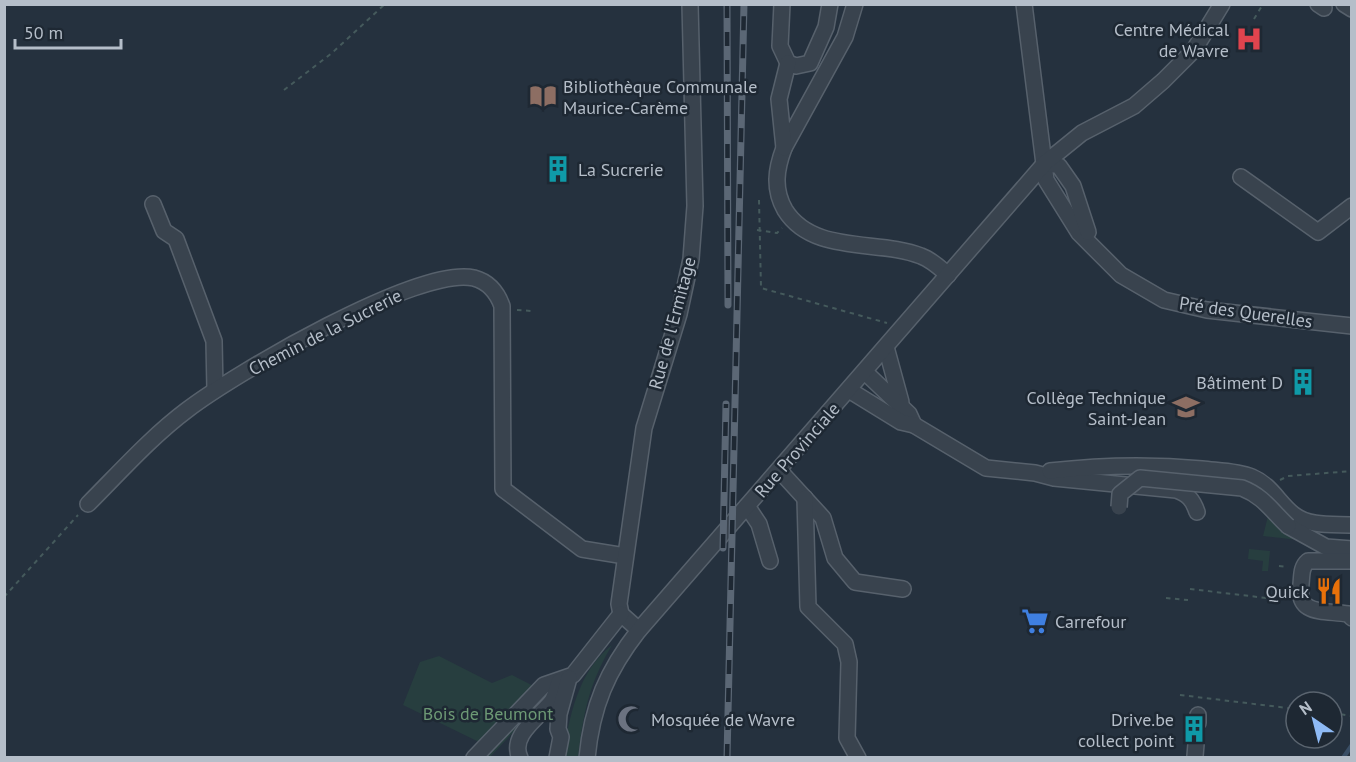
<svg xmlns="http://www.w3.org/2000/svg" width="1356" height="762" font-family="'PT Sans',sans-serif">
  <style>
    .green { fill: #273e3f }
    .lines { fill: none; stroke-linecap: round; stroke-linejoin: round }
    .stream { stroke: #394e65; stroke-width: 4.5 }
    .minor-casing { stroke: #57616c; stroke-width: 18 }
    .path { stroke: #455a5c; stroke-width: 2; stroke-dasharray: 4.5 4.5; stroke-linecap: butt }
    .minor { stroke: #39434e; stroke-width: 15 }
    .rail-casing { stroke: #5b6775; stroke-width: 7 }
    .rail { stroke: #1e2833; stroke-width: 4.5; stroke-dasharray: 14; stroke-linecap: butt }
    .minor-bridge-casing { stroke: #57616c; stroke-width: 18; stroke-linecap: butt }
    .minor-bridge { stroke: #39434e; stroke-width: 15 }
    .labels { text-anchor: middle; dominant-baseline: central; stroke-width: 5; stroke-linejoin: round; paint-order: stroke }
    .poi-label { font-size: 18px; fill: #b5bec9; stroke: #1e2833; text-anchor: end }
    .street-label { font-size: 18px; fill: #b5bec9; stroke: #1e2833 }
    .park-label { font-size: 18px; fill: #6d9975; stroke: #1e2833 }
  </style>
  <rect width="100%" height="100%" fill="#25313e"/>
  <g class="green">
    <polygon points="1269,512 1299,540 1263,536"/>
    <polygon points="1249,549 1270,551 1268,571 1262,571 1263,561 1248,559"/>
    <path d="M612,645C588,686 584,712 578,757L562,758C570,717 577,672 612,645Z"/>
    <polygon points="439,656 492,683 512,675 549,694 490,757 469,757 479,742 403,705 420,662"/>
  </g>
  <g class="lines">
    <polyline class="stream" points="1343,758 1352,745"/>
    <defs>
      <g id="minor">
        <polyline points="782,4 780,46 788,63 796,66 810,63 826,27 830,4"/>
        <path d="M855,4L845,37L784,148C776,169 773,189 785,210C813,255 879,239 921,256C932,260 940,268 948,275"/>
        <polyline points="1024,4 1046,180 1079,233 1121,275 1164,300 1207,310 1352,326"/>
        <polyline points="1318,4 1324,8"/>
        <polyline points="1344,4 1352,9"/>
        <polyline points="784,148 779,99 788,63"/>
        <polyline points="1045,163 1059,166 1073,186 1088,232"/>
        <polyline points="1241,177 1318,232 1352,206"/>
        <polyline points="153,204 164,231 176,239 214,341 215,390"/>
        <polyline points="886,347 901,402"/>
        <polyline points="865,372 909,414 914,425"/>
        <path d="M849,390L901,422L914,425L986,468L1035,473L1054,478L1176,490C1188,494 1193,500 1197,512"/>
        <polyline points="779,470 823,518 835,558 855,582 903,589"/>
        <path d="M1050,471C1102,465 1150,464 1202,469C1219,471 1237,471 1252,477C1271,485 1278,502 1293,514C1309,527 1333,524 1352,525"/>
        <polyline points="805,498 808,607 845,644 849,662 847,738 858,758"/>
        <path d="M88,504C120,472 151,437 187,410C234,374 420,265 474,278C489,282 497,292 502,306L503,489L582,549L625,556"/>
        <polyline points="747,506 759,524 770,561"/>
        <polyline points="1288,526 1326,547 1352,549"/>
        <path d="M1352,561H1308C1301,567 1302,575 1301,584C1296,616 1324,610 1348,614L1352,618"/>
        <polyline points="639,630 621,614 619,604 644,428 679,314 691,259 695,206 690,4"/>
        <polyline points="1198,723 1198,715"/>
        <polyline points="1195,756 1196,744"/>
        <polyline points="474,758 544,685 573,675 621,614"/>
        <path d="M520,758C509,735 540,717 552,701C555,696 557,688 559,682"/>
        <polyline points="557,758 561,737 558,729 559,714 569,678"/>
        <path d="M587,758C592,706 607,671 639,630L1045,163L1082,133L1134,106L1163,81L1194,50L1222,4"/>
      </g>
    </defs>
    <use href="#minor" class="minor-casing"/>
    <g class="path">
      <polyline points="1254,19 1263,4"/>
      <polyline points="284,90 332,53 385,4"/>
      <polyline points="759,200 761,288 887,323"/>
      <polyline points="757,230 777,233 782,228"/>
      <polyline points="517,310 532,311"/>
      <polyline points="1280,480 1288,476 1352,471"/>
      <polyline points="1279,566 1288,567"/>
      <polyline points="1190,589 1275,599"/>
      <polyline points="4,597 78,515"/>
      <polyline points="1166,598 1188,600"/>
      <polyline points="1180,695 1296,709"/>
      <polyline points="1332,713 1352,716"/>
    </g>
    <use href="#minor" class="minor"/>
    <defs>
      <g id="rail">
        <polyline points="727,4 728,305"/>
        <polyline points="723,548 726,404"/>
        <polyline points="727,758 744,4"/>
      </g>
    </defs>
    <use href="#rail" class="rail-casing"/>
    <use href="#rail" class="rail"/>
    <defs>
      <path id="minor-bridge" d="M1119,507L1120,494L1140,478L1242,488C1263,496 1272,511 1288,526"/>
    </defs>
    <use href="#minor-bridge" class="minor-bridge-casing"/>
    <use href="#minor-bridge" class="minor-bridge"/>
  </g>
  <defs>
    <symbol id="hospital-bare" viewBox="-9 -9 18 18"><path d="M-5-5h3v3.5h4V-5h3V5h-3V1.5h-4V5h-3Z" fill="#e0444e" stroke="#1e2833" stroke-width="2.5" paint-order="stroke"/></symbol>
    <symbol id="library-bare" viewBox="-9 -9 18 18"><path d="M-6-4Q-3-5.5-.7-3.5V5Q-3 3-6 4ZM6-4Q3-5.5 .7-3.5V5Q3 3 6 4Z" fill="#8d6e63" stroke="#1e2833" stroke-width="2.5" paint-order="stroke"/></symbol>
    <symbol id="building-bare" viewBox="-9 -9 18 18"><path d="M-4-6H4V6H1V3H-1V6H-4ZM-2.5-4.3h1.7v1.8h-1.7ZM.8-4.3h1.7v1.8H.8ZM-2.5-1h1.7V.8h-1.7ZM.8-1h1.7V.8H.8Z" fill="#0f9aa8" stroke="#1e2833" stroke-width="2.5" paint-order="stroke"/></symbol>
    <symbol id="school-bare" viewBox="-9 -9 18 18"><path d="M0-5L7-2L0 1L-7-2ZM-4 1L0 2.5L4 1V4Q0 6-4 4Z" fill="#8d6e63" stroke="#1e2833" stroke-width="2.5" paint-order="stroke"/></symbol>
    <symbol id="restaurant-bare" viewBox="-9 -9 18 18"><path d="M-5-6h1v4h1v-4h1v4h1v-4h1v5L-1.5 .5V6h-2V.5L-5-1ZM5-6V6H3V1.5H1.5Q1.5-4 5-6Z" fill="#e8710a" stroke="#1e2833" stroke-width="2.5" paint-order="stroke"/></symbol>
    <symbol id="supermarket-bare" viewBox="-9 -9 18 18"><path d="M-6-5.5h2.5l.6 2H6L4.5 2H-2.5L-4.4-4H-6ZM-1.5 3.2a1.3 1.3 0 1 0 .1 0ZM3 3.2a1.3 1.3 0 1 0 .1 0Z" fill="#3f7fe0" stroke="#1e2833" stroke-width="2.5" paint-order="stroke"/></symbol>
    <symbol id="mosque-bare" viewBox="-9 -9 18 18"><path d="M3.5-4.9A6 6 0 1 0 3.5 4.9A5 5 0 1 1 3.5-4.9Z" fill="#6b7280" stroke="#1e2833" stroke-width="2.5" paint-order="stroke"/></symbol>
  </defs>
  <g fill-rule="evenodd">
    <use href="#hospital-bare" x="1230" y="20" width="38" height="38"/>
    <use href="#library-bare" x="524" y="77" width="38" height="38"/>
    <use href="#building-bare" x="539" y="150" width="38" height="38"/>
    <use href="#building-bare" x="1284" y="363" width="38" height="38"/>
    <use href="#school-bare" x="1167" y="388" width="38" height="38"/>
    <use href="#restaurant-bare" x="1310" y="572" width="38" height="38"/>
    <use href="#supermarket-bare" x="1016" y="602" width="38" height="38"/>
    <use href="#mosque-bare" x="612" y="700" width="38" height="38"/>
    <use href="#building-bare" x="1175" y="710" width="38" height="38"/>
  </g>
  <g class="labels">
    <g class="poi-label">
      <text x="1229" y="29">Centre Médical<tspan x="1229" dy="21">de Wavre</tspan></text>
      <text x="563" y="86" text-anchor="start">Bibliothèque Communale<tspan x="563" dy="21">Maurice-Carème</tspan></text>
      <text x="578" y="169" text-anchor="start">La Sucrerie</text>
      <text x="1283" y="382">Bâtiment D</text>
      <text x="1166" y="397">Collège Technique<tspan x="1166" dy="21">Saint-Jean</tspan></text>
      <text x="1309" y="591">Quick</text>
      <text x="1055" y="621" text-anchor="start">Carrefour</text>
      <text x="651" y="719" text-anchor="start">Mosquée de Wavre</text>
      <text x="1174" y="719">Drive.be<tspan x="1174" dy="21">collect point</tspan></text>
    </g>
    <g class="street-label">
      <text transform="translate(1246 312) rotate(8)">Pré des Querelles</text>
      <text transform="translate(672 323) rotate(-75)">Rue de l'Ermitage</text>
      <text transform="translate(325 332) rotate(-27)">Chemin de la Sucrerie</text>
      <text transform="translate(797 450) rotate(-49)">Rue Provinciale</text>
    </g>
    <g class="park-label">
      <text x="488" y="713">Bois de Beumont</text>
    </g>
  </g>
  <rect width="1356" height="762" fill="none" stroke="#b5bec9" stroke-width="12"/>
  <g transform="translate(1314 720) rotate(325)"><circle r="28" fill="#1e2833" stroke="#5a646f" stroke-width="1.5"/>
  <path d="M0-4.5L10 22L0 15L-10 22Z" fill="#8ebaf5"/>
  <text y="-9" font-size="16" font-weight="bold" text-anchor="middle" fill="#b5bec9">N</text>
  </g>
  <path d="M15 39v9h106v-9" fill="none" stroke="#b5bec9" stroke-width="3"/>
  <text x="24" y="39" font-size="18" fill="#b5bec9" stroke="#1e2833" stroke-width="4.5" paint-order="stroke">50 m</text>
</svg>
